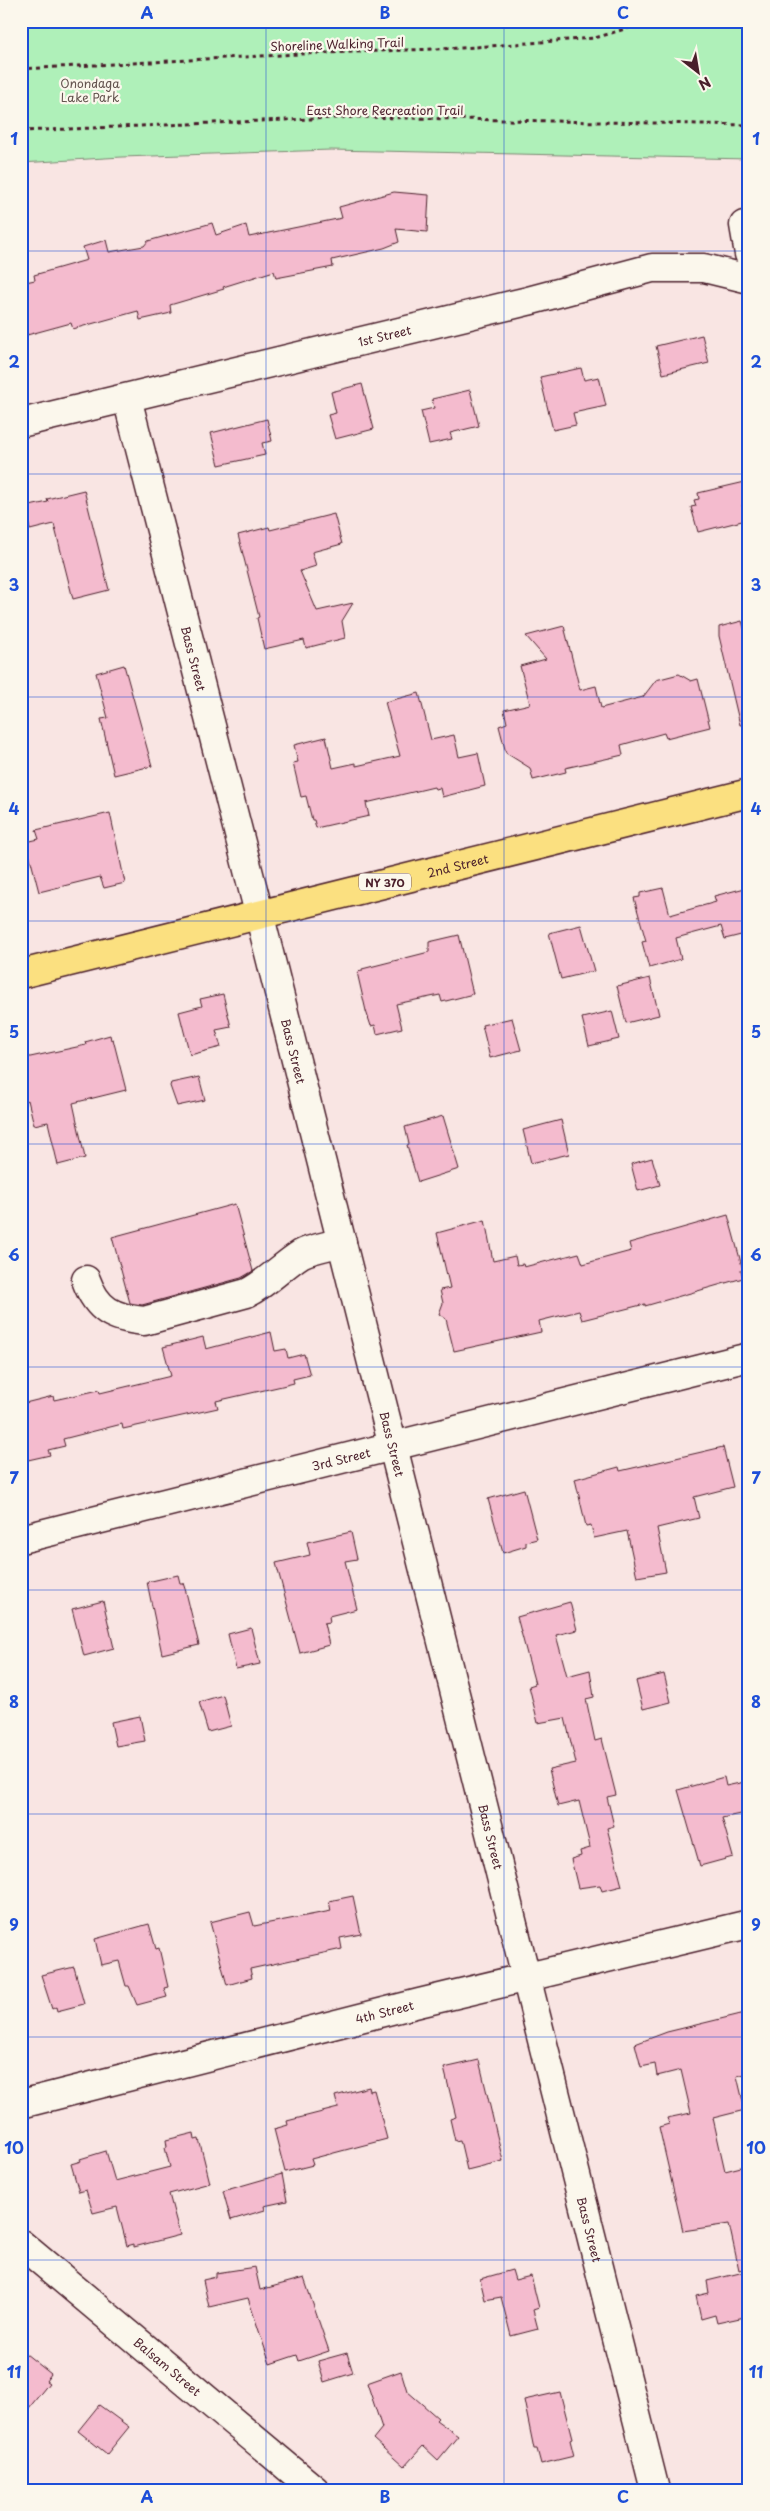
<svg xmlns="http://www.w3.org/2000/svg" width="770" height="2511" font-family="'Playpen Sans',sans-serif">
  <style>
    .green { fill: #aff0b9; stroke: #7c8872 }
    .building { fill: #f4bbce; stroke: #4a1f2b }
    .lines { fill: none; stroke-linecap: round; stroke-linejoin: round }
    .minor-casing { stroke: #4a1f2b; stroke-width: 31 }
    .major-casing { stroke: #4a1f2b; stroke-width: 31 }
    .path { stroke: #4a1f2b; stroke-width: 3; stroke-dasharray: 4 4; stroke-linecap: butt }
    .minor { stroke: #fbf7ec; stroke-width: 28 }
    .major { stroke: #fbe080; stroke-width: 28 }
    .grid { fill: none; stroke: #1d4ed8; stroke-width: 1; stroke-opacity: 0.55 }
    .labels { text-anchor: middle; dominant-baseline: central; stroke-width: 4.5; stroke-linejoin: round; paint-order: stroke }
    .shield { fill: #fbf7ec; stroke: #7f6065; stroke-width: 1 }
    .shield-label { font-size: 11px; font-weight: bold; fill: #4a1f2b }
    .street-label { font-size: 12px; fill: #4a1f2b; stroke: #fbf7ec }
    .park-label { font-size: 12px; fill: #63534e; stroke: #fbf7ec }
    .neatline { fill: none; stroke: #1d4ed8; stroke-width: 2 }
    .grid-label { font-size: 16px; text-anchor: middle; font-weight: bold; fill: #1d4ed8 }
  </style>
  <rect width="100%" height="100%" fill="#f9e5e3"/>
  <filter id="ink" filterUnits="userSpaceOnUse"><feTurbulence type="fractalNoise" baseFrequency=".02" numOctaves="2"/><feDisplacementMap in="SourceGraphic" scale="10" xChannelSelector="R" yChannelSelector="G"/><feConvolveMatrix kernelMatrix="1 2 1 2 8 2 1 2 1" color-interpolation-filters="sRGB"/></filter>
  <g filter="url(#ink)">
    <polygon class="green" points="21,21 749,21 749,159 331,150 122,157 21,163"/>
    <g class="building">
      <polygon points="394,192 429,195 427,232 396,229 399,242 384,248 332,260 333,267 276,278 274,271 223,287 224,289 170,305 171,313 140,320 138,311 73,329 71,323 27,335 27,333 21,335 21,283 35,280 34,275 87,260 83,247 106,240 109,252 144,246 148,241 212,223 216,235 246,225 249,237 342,218 339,207"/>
      <polygon points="702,335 709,363 663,374 656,346"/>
      <polygon points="581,368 584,380 599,377 606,406 573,413 576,425 553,430 540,377"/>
      <polygon points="362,384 374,429 335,439 328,415 336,413 331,392"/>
      <polygon points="470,390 479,426 450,433 452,439 429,444 421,411 434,408 432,399"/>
      <polygon points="267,419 272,441 262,443 265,455 219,465 211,433"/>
      <polygon points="745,482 749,503 742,505 746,520 698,532 691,507 696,506 694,500 699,499 698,493"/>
      <polygon points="84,490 109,590 73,599 54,524 30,530 25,507 48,502 47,499"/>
      <polygon points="334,514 342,544 312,552 316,566 300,571 317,611 353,603 342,621 345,638 306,648 304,640 264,649 257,618 259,617 238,535 269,527 270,530"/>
      <polygon points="742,621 749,645 749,724 740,725 719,636 719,627"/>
      <polygon points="564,626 580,690 596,686 601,708 643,697 656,680 679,674 691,681 698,679 710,727 666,738 664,733 621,745 623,755 565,768 566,772 533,780 530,768 506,753 499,726 507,723 504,710 530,704 520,666 546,659 526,636"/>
      <polygon points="124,665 152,766 114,775 101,719 108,718 96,673"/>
      <polygon points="419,693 431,740 454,735 459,757 478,753 485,786 442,797 440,788 435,789 434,787 366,803 369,816 316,828 314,820 312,820 306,796 301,797 293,763 298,762 294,745 326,737 333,768 356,763 356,766 400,756 385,702"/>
      <polygon points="110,813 125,883 104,888 100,877 39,892 26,842 39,839 36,830"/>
      <polygon points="749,887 749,933 725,939 721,926 676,938 681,959 649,968 642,942 646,941 634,898 640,897 640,893 663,888 670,915 716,902 714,896"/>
      <polygon points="581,925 594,971 561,979 549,933"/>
      <polygon points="459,935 473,994 442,1002 440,995 396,1004 402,1028 377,1034 375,1025 371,1026 366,1011 357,972 362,971 362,969 429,952 429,942"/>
      <polygon points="650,978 659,1015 626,1023 617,986"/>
      <polygon points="223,994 231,1027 216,1030 221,1047 190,1055 179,1012 202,1006 200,999"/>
      <polygon points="612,1011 619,1039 589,1046 582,1018"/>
      <polygon points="512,1018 521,1050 490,1058 482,1025"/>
      <polygon points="110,1035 111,1040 113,1039 126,1090 73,1103 85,1158 58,1165 48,1122 34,1125 28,1100 24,1101 21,1089 21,1059 86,1045 85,1042"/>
      <polygon points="199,1077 205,1100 177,1106 170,1086 171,1083"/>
      <polygon points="443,1116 459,1169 418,1182 407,1145 409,1144 405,1127"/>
      <polygon points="561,1120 569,1154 531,1163 523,1130"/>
      <polygon points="652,1158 660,1185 638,1191 631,1164"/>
      <polygon points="235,1204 253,1271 241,1278 142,1305 130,1303 112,1237"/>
      <polygon points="728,1215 743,1270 741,1270 743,1278 645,1306 645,1304 582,1320 579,1311 539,1321 541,1332 454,1351 446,1319 439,1314 443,1303 440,1290 450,1288 437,1233 485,1220 493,1261 515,1256 517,1265 523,1264 524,1267 579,1253 583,1264 631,1251 629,1243"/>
      <polygon points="271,1332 275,1351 286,1349 288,1358 304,1354 310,1375 293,1379 294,1383 282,1386 216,1401 218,1408 123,1429 122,1424 63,1439 65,1446 48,1450 50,1455 28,1460 21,1435 21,1404 53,1396 54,1400 99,1390 100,1393 171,1376 163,1347 203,1337 206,1349"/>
      <polygon points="723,1447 733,1487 694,1497 699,1518 657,1528 666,1572 637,1577 627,1531 594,1538 591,1525 586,1526 575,1479 619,1467 620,1471"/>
      <polygon points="524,1489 537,1539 526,1542 526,1546 503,1553 488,1499"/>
      <polygon points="351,1532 357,1559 345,1561 357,1609 329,1616 330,1622 324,1623 329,1645 300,1653 276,1563 310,1555 307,1542"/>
      <polygon points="178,1575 180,1583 183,1583 186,1592 199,1645 162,1654 147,1582"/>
      <polygon points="103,1601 114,1648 84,1656 72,1609"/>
      <polygon points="570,1602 577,1630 556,1635 567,1676 590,1670 594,1697 586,1699 595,1741 602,1739 616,1795 607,1797 614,1826 607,1828 622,1886 602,1891 600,1885 578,1888 571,1859 581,1856 580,1851 590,1848 589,1842 579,1801 558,1806 549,1769 576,1763 565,1718 538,1723 529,1686 535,1684 517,1617"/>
      <polygon points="251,1628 260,1664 236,1669 228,1634"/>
      <polygon points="664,1674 671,1702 643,1709 636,1681"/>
      <polygon points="223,1695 231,1726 208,1732 199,1702"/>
      <polygon points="140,1716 145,1741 116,1746 111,1722"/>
      <polygon points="724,1777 726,1786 749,1781 749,1812 722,1818 733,1857 700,1866 678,1790"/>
      <polygon points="353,1896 361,1934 340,1938 342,1949 250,1969 252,1978 227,1985 210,1922 250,1912 254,1926 331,1911 329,1901"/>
      <polygon points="149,1924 156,1949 159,1948 168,1987 164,1988 167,1997 137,2005 129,1986 126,1986 119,1961 101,1965 95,1939"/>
      <polygon points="74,1967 84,2004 57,2011 56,2007 52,2009 41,1975"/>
      <polygon points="745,2013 749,2025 749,2073 737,2076 745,2110 713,2118 725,2171 749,2165 749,2268 739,2270 729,2224 683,2231 659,2127 669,2124 667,2118 691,2113 681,2070 657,2076 655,2064 641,2067 635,2044 667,2032"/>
      <polygon points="479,2060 503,2161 467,2170 460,2140 455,2141 450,2119 456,2117 444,2068"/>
      <polygon points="369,2087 370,2091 374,2090 387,2139 311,2159 313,2165 285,2172 274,2129 288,2125 287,2121 338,2108 335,2096"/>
      <polygon points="194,2133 195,2140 199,2139 210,2183 169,2194 180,2235 134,2247 134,2244 127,2246 117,2207 93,2213 86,2190 79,2192 71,2164 81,2161 80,2159 106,2151 115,2181 170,2167 165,2148 167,2147 166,2140"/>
      <polygon points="282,2174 287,2201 264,2206 265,2210 231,2220 223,2191"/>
      <polygon points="255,2267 260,2290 304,2278 329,2351 299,2361 297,2355 270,2364 248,2298 209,2307 203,2280 216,2277 216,2273"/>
      <polygon points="512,2270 515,2280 531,2276 539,2308 533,2310 538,2329 511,2336 501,2297 485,2300 480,2279"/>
      <polygon points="744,2272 744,2276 749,2275 749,2316 717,2323 715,2315 701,2319 696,2296 709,2293 707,2281"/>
      <polygon points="21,2350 51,2374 46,2381 49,2383 21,2418"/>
      <polygon points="347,2353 353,2373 324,2382 318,2361"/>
      <polygon points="401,2371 407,2391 438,2418 436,2420 458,2436 438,2460 423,2446 404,2467 373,2439 382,2428 367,2383"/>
      <polygon points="560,2392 572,2439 570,2440 574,2456 541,2464 537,2449 534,2449 524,2400"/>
      <polygon points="99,2405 129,2427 107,2454 78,2431"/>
    </g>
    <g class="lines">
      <defs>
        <g id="minor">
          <polyline points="744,225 749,254"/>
          <path id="s1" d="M127,398L259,913L655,2490"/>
          <path id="s2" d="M21,423L528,301L652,268H704L749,279"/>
          <path d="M86,1280C97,1310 113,1318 144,1321L247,1293C267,1283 282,1266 301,1254C312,1248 329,1246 342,1242"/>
          <path id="s3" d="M21,1539L749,1357"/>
          <path id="s4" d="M21,2104L419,2003L749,1924"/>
          <path id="s5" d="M21,2244L315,2490"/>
        </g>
        <g id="major">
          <path id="s6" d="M21,974L749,793"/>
        </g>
      </defs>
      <use href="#minor" class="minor-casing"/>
      <use href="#major" class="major-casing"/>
      <g class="path">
        <polyline points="21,69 299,54 462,48 595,38 651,21"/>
        <polyline points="21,131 358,117 749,125"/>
        <polyline points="746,198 749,151"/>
      </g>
      <use href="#minor" class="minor"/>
      <use href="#major" class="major"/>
    </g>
  </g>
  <path class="grid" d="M266,21V2490M504,21V2490M21,251H749M21,474H749M21,697H749M21,921H749M21,1144H749M21,1367H749M21,1590H749M21,1814H749M21,2037H749M21,2260H749"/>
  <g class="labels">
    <rect class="shield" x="359" y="873.5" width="52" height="17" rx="4"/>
    <g class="shield-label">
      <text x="385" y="882">NY 370</text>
    </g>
    <g class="street-label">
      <text transform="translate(337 44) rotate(-2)">Shoreline Walking Trail</text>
      <text x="385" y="110">East Shore Recreation Trail</text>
      <text stroke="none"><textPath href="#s2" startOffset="374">1st Street</textPath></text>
      <text stroke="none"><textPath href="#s1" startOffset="269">Bass Street</textPath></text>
      <text stroke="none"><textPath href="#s6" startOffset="450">2nd Street</textPath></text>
      <text stroke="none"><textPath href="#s1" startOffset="674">Bass Street</textPath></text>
      <text stroke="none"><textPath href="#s1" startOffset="1079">Bass Street</textPath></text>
      <text stroke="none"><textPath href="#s3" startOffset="330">3rd Street</textPath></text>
      <text stroke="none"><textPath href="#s1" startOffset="1484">Bass Street</textPath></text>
      <text stroke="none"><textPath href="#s4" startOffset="375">4th Street</textPath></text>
      <text stroke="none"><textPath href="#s1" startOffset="1889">Bass Street</textPath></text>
      <text stroke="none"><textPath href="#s5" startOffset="191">Balsam Street</textPath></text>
    </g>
    <g class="park-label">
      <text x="90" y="83">Onondaga<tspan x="90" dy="14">Lake Park</tspan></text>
    </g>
  </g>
  <rect width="770" height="2511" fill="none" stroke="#fbf7ec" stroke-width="55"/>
  <g transform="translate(698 72) rotate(149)" stroke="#fbf7ec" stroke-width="4" paint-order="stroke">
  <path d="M0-4L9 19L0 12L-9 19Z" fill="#4a1f2b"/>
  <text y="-8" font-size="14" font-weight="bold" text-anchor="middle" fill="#4a1f2b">N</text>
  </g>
  <rect x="28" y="28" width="714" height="2456" class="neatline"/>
  <g class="grid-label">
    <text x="147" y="19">A</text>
    <text x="385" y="19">B</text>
    <text x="623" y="19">C</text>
    <text x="14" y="145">1</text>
    <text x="756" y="145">1</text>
    <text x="14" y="368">2</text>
    <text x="756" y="368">2</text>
    <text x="14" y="591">3</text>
    <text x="756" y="591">3</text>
    <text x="14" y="815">4</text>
    <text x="756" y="815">4</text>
    <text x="14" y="1038">5</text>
    <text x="756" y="1038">5</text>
    <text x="14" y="1261">6</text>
    <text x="756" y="1261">6</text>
    <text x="14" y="1484">7</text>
    <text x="756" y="1484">7</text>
    <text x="14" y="1708">8</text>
    <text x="756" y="1708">8</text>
    <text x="14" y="1931">9</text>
    <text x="756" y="1931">9</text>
    <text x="14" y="2154">10</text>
    <text x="756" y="2154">10</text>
    <text x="14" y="2378">11</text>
    <text x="756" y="2378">11</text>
    <text x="147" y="2503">A</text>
    <text x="385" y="2503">B</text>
    <text x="623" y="2503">C</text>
  </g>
</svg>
